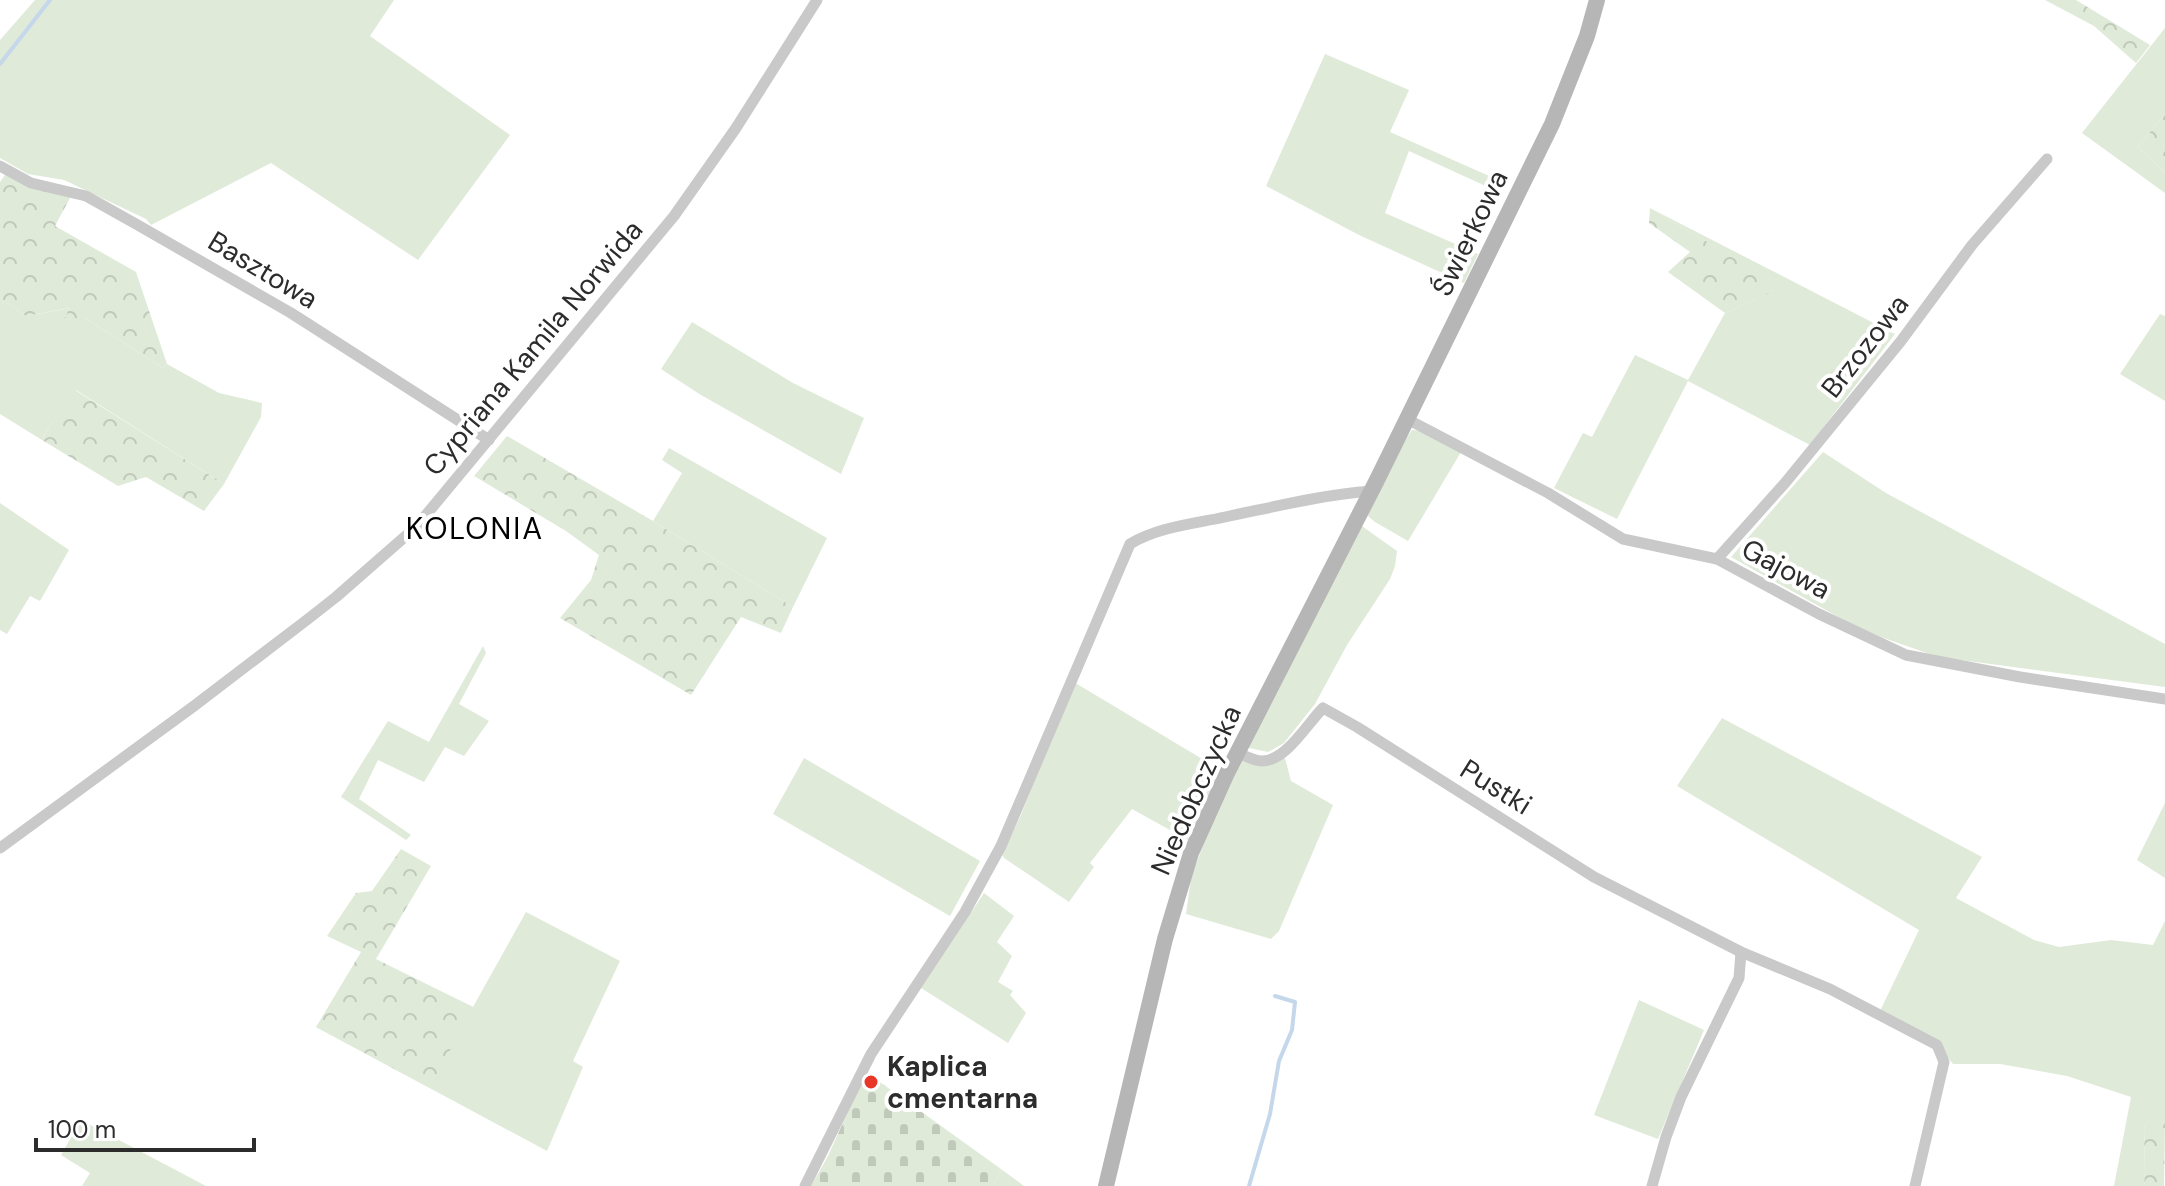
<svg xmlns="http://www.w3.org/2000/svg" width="2165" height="1186" font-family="'DM Sans',sans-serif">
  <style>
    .grass { fill: #e0ead9 }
    .forest { fill: url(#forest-crowns) }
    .cemetery { fill: url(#cemetery-stones) }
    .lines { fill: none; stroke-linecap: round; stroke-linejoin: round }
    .stream { stroke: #c4d7eb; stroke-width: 4 }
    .street { stroke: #c9c9c9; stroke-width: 11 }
    .secondary { stroke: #b6b6b6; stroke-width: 16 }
    .poi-dot { fill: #e83629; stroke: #fff; stroke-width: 3 }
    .labels { text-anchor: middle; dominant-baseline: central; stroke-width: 8; stroke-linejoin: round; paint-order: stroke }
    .street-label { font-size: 28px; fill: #2c2c2c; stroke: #fff }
    .poi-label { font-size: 28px; font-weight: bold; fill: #2c2c2c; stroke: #fff; text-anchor: start }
    .neighbourhood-label { font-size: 30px; letter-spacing: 2px; fill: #000; stroke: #fff }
  </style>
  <defs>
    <pattern id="forest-crowns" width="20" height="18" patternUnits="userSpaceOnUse" patternTransform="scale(2)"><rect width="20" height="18" fill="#e0ead9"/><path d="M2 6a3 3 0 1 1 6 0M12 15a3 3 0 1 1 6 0" fill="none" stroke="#c0c9ba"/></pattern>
    <pattern id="cemetery-stones" width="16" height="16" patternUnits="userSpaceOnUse" patternTransform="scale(2)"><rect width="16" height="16" fill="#e0ead9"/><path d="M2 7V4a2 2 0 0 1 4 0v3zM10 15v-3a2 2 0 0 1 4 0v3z" fill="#c0c9ba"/></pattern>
  </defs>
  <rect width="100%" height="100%" fill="#fff"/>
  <g class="grass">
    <polygon points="35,0 394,0 370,36 510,135 418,260 271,163 151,225 146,219 64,180 28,174 0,158 0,40"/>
    <polygon points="2165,28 2165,114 2138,147 2165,173 2165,193 2082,133"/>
    <polygon points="1325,54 1409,90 1390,132 1505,183 1501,193 1409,151 1385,213 1478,254 1464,283 1359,235 1266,186"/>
    <polygon points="1650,208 1895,334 1810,445 1688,381 1617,519 1554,488 1583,433 1592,437 1635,355 1688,380 1725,313 1782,287"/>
    <polygon points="0,298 26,316 71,308 64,317 85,318 163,368 167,364 219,393 262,403 261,417 224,484 76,390 49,427 42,440 0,414"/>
    <polygon points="2160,314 2165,316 2165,401 2120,374"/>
    <polygon points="692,322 793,383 864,418 841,474 701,395 661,369"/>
    <polygon points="1412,430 1422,431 1461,452 1408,541 1375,522 1368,516 1370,508 1403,443"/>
    <polygon points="669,448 827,538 793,607 653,521 682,473 662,460"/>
    <polygon points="1823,452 1886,493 2165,644 2165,687 1938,657 1881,637 1849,623 1731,557"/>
    <polygon points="0,503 69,550 40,601 30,596 7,634 0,630"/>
    <polygon points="1359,524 1397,551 1395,566 1390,579 1347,645 1315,704 1284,743 1268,752 1249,748 1262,715"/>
    <polygon points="483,646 486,653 459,704 489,721 464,756 445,747 424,782 378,760 359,799 411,835 406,840 341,797 388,721 429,742"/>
    <polygon points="1072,681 1219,769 1221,767 1188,840 1132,809 1090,863 1094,867 1069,902 1004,858 1002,854 1021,815"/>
    <polygon points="1722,718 1982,857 1956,898 2034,940 2059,947 2111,940 2153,945 2165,921 2165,1124 2151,1116 2144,1128 2145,1172 2144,1186 2114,1186 2131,1097 2067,1076 2000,1064 1953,1064 1931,1037 1880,1011 1919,930 1677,786"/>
    <polygon points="804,758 980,861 950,916 773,814"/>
    <polygon points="1285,758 1291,781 1333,805 1279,931 1271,939 1186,914 1191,878 1219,802 1240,760 1258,766"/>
    <polygon points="2165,803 2165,878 2137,860"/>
    <polygon points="984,893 1014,916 997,942 1012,956 998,982 1013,991 1010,995 1026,1013 1008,1043 921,988"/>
    <polygon points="526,912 620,961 573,1061 583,1067 547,1151 316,1027 375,960 473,1007"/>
    <polygon points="1639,1000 1704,1030 1658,1139 1594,1115"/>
    <polygon points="81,1120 206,1186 82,1186 90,1173 61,1155"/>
    <polygon points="1001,1169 1024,1186 993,1186"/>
  </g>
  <g class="forest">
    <polygon points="2045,0 2076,0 2150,45 2136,63 2094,26"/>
    <polygon points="2165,114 2165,173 2138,147"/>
    <polygon points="5,175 71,196 55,226 136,272 167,364 163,368 85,318 74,323 64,318 70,308 26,316 0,298 0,182"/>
    <polygon points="1650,208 1783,287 1725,313 1668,272 1690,252 1649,223"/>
    <polygon points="75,390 224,484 204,511 146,477 118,486 42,440 49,427"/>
    <polygon points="507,436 653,521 793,607 781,633 741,617 691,695 560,618 591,580 599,555 566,531 474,476"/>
    <polygon points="401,849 431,866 376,959 473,1007 430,1088 316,1027 361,952 327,936 356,893 372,891"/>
    <polygon points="2151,1115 2165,1124 2164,1186 2144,1186 2145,1172 2144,1128"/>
  </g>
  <polygon class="cemetery" points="866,1072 1001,1169 993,1186 811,1186 827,1158"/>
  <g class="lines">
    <g class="stream">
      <polyline points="0,64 50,0"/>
      <polyline points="1249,1186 1270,1114 1279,1061 1292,1030 1295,1002 1275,996"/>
    </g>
    <g class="street">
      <polyline points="0,166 31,183 86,196 136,224 291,313 489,440"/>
      <polyline points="1407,419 1548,493 1623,539 1717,559 1819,614 1906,655 2020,677 2165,699"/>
      <polyline points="1717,559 1785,483 1901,341 1972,245 2047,159"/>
      <path d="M1238,753C1245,756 1255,761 1262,761C1286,761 1307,724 1323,708L1357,727L1594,877L1741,952L1830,989L1937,1045L1944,1062L1915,1186"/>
      <polyline points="0,848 194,706 308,619 336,597 416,527 674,216 736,128 817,0"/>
      <path d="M805,1186L871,1054L965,912L1001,846L1130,544C1158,527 1193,524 1225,517C1274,507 1321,495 1371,491"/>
      <polyline points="1652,1186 1666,1137 1681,1097 1739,978 1741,952"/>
    </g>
    <polyline class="secondary" points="1106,1186 1165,939 1191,853 1227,773 1376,482 1552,124 1587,36 1597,0"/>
  </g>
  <circle class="poi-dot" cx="871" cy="1082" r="8"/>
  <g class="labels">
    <g class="street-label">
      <text transform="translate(1470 233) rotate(-64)">Świerkowa</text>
      <text transform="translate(263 270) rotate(31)">Basztowa</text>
      <text transform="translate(1865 346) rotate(-52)">Brzozowa</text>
      <text transform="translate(533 348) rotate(-50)">Cypriana Kamila Norwida</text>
      <text transform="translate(1786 569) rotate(28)">Gajowa</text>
      <text transform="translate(1496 787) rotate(32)">Pustki</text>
      <text transform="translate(1196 790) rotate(-66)">Niedobczycka</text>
    </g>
    <g class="poi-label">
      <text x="887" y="1066">Kaplica<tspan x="887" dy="32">cmentarna</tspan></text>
    </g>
    <g class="neighbourhood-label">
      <text x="475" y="528">KOLONIA</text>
    </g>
  </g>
  <path d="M36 1138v12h218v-12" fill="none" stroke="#2c2c2c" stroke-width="4"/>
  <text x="48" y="1138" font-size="24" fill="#2c2c2c" stroke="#ffffff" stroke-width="6" paint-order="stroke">100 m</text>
</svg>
